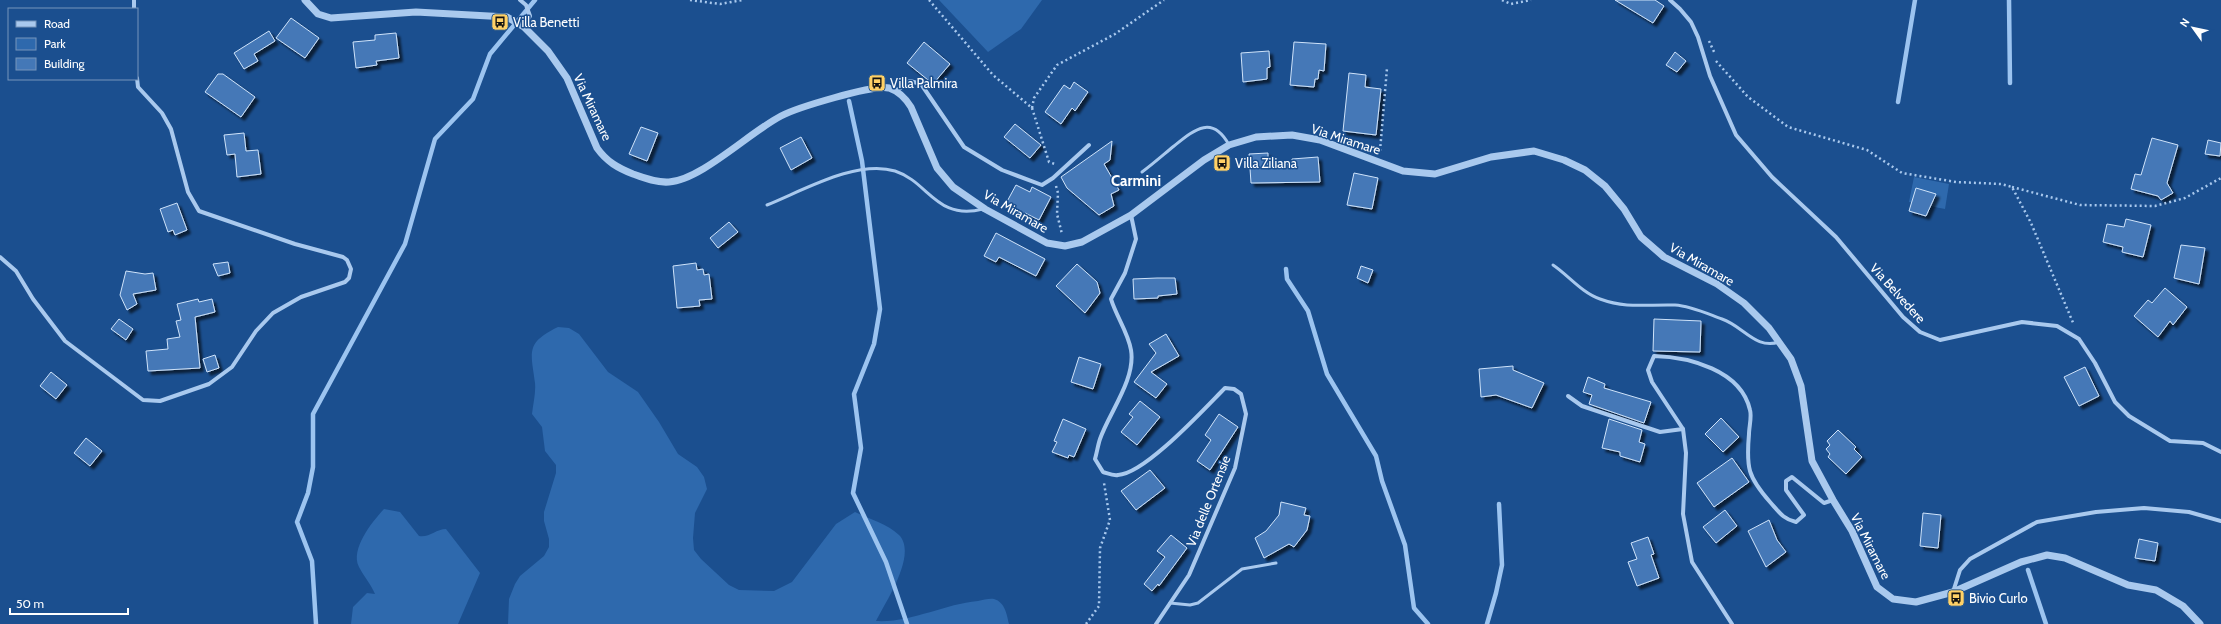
<svg xmlns="http://www.w3.org/2000/svg" width="2221" height="624" font-family="Cabin,sans-serif">
  <style>
    .green { fill: #2e69ad }
    .lines { fill: none; stroke-linecap: round; stroke-linejoin: round }
    .stream { stroke: #9cc4f0; stroke-width: 4.5 }
    .building { fill: #4478b7; stroke: #cfe3fa; filter: url(#shadow) }
    .path { stroke: #a9c9ee; stroke-width: 2.5; stroke-dasharray: 2 3; stroke-linecap: butt }
    .service { stroke: #a9c9ee; stroke-width: 3 }
    .minor { stroke: #a9c9ee; stroke-width: 4 }
    .tertiary { stroke: #a9c9ee; stroke-width: 7 }
    .labels { text-anchor: middle; dominant-baseline: central; stroke-width: 3; stroke-linejoin: round; paint-order: stroke }
    .poi-label { font-size: 13px; fill: #fff; stroke: #1b4f8f; text-anchor: start }
    .street-label { font-size: 13px; fill: #fff; stroke: #1b4f8f }
    .quarter-label { font-size: 15px; font-weight: bold; fill: #fff; stroke: #1b4f8f }
  </style>
  <defs>
    <filter id="shadow"><feDropShadow dx="3.5" dy="3.5" stdDeviation="1" flood-color="#0009"/></filter>
  </defs>
  <rect width="100%" height="100%" fill="#1b4f8f"/>
  <g class="green">
    <polygon points="939,0 1042,0 1021,29 988,52"/>
    <polygon points="1914,177 1949,184 1945,209 1909,202"/>
    <path d="M558,327L569,328L579,334L608,372L638,392L659,422L678,454L697,467L704,477L707,489L695,513L693,538L694,550L701,559L729,585L739,590L774,591L792,582L836,524L855,512C869,519 888,524 899,535C918,554 885,603 876,621C911,623 944,604 978,601C983,600 990,598 994,599C1005,602 1007,615 1009,624H508L509,599L515,584L520,576L544,556L549,547V539L544,521V512L556,473V465L545,451L542,427L532,414C533,404 536,393 535,383C531,352 525,343 558,327Z"/>
    <path d="M384,509L400,512L419,536C429,538 436,529 446,529L480,573L458,624H351L353,607L367,593L375,594C371,584 364,577 359,567C350,549 372,522 384,509Z"/>
  </g>
  <g class="lines">
    <g class="stream">
      <polyline points="2009,0 2010,83"/>
      <polyline points="849,101 862,161 880,309 874,344 854,394 861,448 853,493 886,562 907,624"/>
      <polyline points="1898,102 1915,0"/>
      <polyline points="1286,269 1287,279 1308,311 1327,374 1376,456 1382,481 1405,545 1414,608 1428,624"/>
      <polyline points="2028,570 2046,624"/>
      <polyline points="316,624 312,561 297,522 308,493 313,467 313,414 405,244 435,139 473,99 490,54 535,0"/>
      <polyline points="1487,624 1496,593 1502,565 1499,504"/>
    </g>
  </g>
  <g class="building">
    <polygon points="1615,0 1655,0 1664,6 1653,23"/>
    <polygon points="291,18 319,38 305,58 276,38"/>
    <polygon points="269,31 275,41 254,54 258,61 244,69 234,53"/>
    <polygon points="396,33 399,58 376,61 377,65 356,68 353,42 375,40 375,35"/>
    <polygon points="924,42 950,64 933,84 907,63"/>
    <polygon points="1294,42 1326,44 1324,71 1319,70 1318,79 1315,79 1314,87 1290,85"/>
    <polygon points="1269,51 1270,67 1267,68 1267,79 1243,82 1241,53"/>
    <polygon points="1675,52 1686,61 1677,72 1666,65"/>
    <polygon points="1349,73 1366,75 1365,87 1381,89 1376,135 1343,131"/>
    <polygon points="218,74 223,74 255,97 241,117 205,92"/>
    <polygon points="1074,82 1088,92 1075,111 1072,108 1061,124 1045,112 1064,85 1070,89"/>
    <polygon points="1015,124 1041,145 1030,158 1004,137"/>
    <polygon points="641,127 658,133 647,161 629,154"/>
    <polygon points="244,133 246,151 258,150 261,174 237,177 235,154 227,155 224,135"/>
    <polygon points="801,137 812,158 791,170 780,148"/>
    <polygon points="2152,138 2178,145 2167,183 2173,193 2161,200 2158,196 2131,189 2135,174 2141,175"/>
    <polygon points="2208,140 2221,143 2220,156 2205,154"/>
    <polygon points="1112,141 1110,160 1104,164 1119,190 1111,194 1114,206 1099,215 1067,188 1061,177"/>
    <polygon points="1268,153 1268,165 1292,164 1292,159 1318,157 1320,182 1251,183 1249,154"/>
    <polygon points="1354,173 1378,178 1372,209 1347,205"/>
    <polygon points="1016,185 1030,192 1032,187 1051,197 1039,220 1025,213 1024,216 1004,207"/>
    <polygon points="1916,188 1936,194 1926,216 1909,211"/>
    <polygon points="177,203 187,230 175,235 173,230 168,232 160,209"/>
    <polygon points="2126,219 2151,225 2143,257 2122,252 2123,247 2103,242 2107,224 2124,227"/>
    <polygon points="729,222 738,232 718,248 710,238"/>
    <polygon points="996,233 1045,259 1036,276 999,257 996,262 984,256"/>
    <polygon points="2181,245 2205,248 2199,284 2174,278"/>
    <polygon points="228,262 230,273 218,276 213,264"/>
    <polygon points="696,263 697,270 703,269 704,275 709,274 712,299 699,300 700,306 677,308 673,266"/>
    <polygon points="1077,264 1097,282 1100,293 1085,313 1056,286"/>
    <polygon points="1361,266 1373,270 1368,283 1357,278"/>
    <polygon points="126,271 145,274 153,273 156,290 133,294 137,304 127,310 120,295"/>
    <polygon points="1157,278 1175,278 1177,294 1158,296 1158,298 1134,299 1133,279"/>
    <polygon points="2165,288 2187,307 2173,325 2170,321 2158,337 2134,316 2148,300 2152,303"/>
    <polygon points="198,299 199,302 212,299 215,312 195,317 200,368 148,371 146,351 168,349 167,339 180,337 176,321 181,320 177,304"/>
    <polygon points="119,319 133,329 126,340 111,329"/>
    <polygon points="1654,319 1701,321 1700,352 1653,351"/>
    <polygon points="1166,334 1179,356 1151,372 1167,384 1156,398 1134,382 1156,353 1149,344"/>
    <polygon points="215,355 219,368 207,372 203,359"/>
    <polygon points="1079,357 1101,364 1093,389 1071,382"/>
    <polygon points="1513,366 1513,370 1544,383 1532,408 1496,395 1481,397 1479,369"/>
    <polygon points="2085,367 2099,396 2079,406 2064,377"/>
    <polygon points="51,372 67,385 56,399 40,386"/>
    <polygon points="1588,377 1605,384 1604,388 1651,402 1644,423 1589,404 1592,395 1583,392"/>
    <polygon points="1140,401 1160,417 1137,445 1121,432 1133,417 1129,414"/>
    <polygon points="1219,414 1238,427 1210,470 1197,461 1211,440 1205,435"/>
    <polygon points="1721,418 1739,437 1723,452 1705,434"/>
    <polygon points="1063,419 1086,429 1074,457 1069,455 1068,458 1052,452 1057,442 1054,441"/>
    <polygon points="1609,419 1642,430 1639,442 1645,444 1640,462 1620,456 1620,452 1602,448"/>
    <polygon points="1838,430 1856,447 1854,449 1862,457 1846,474 1828,457 1830,454 1826,449 1830,445 1827,441"/>
    <polygon points="86,438 102,451 90,466 74,453"/>
    <polygon points="1732,458 1749,482 1714,507 1697,483"/>
    <polygon points="1150,470 1165,488 1136,510 1121,491"/>
    <polygon points="1281,502 1306,508 1304,515 1310,516 1307,530 1294,547 1289,544 1264,558 1255,538 1266,531 1279,515"/>
    <polygon points="1725,510 1737,526 1716,543 1703,527"/>
    <polygon points="1923,513 1941,515 1938,548 1920,546"/>
    <polygon points="1769,520 1777,540 1786,552 1766,567 1748,531"/>
    <polygon points="1171,535 1187,548 1159,586 1158,584 1152,591 1144,584 1165,557 1157,551"/>
    <polygon points="1648,537 1654,554 1651,555 1659,578 1637,586 1628,562 1637,559 1631,543"/>
    <polygon points="2139,539 2158,543 2155,561 2135,558"/>
  </g>
  <g class="lines">
    <g class="path">
      <polyline points="690,0 720,4 743,0"/>
      <polyline points="929,0 993,75 1032,108"/>
      <polyline points="1502,0 1511,4 1531,0"/>
      <polyline points="1709,41 1715,54"/>
      <polyline points="1716,61 1748,97 1788,127 1867,150 1902,173 1956,182 2001,184 2012,187 2031,223 2074,325"/>
      <polyline points="1032,108 1034,98 1057,65 1115,34 1164,0"/>
      <polyline points="1032,108 1049,162 1055,164"/>
      <polyline points="1380,151 1387,68"/>
      <polyline points="1056,186 1058,193 1057,214 1062,234"/>
      <polyline points="2012,187 2080,205 2155,206 2185,198 2221,178"/>
      <polyline points="1086,624 1099,606 1100,548 1110,520 1104,483"/>
    </g>
    <g class="service">
      <path d="M1142,172C1153,164 1163,155 1174,146C1194,130 1212,114 1229,145"/>
      <path d="M767,205C802,191 857,159 895,171C929,182 936,221 983,209"/>
      <path d="M1553,265C1568,275 1582,293 1600,299C1627,309 1648,304 1675,305C1691,306 1708,314 1722,319C1743,326 1756,350 1779,342"/>
      <polyline points="1170,603 1190,605 1198,603 1242,569 1276,563"/>
    </g>
    <g class="minor">
      <polyline points="520,0 526,5 530,16 524,27"/>
      <polyline points="1670,0 1680,9 1691,22 1698,37 1710,76 1736,135 1772,177 1836,237 1903,317 1920,332 1940,340 2022,322 2057,326 2079,339 2095,363 2115,402 2129,416 2170,441 2203,443 2221,452"/>
      <polyline points="134,9 134,0"/>
      <polyline points="896,91 910,81 921,84 964,147 1002,170 1042,185 1053,178 1089,145"/>
      <path d="M1131,215L1136,239L1125,273L1111,299C1116,316 1128,332 1131,350C1136,379 1109,413 1100,439C1098,445 1097,452 1095,459L1103,472C1107,473 1113,476 1118,475C1145,474 1205,408 1225,388L1234,389L1241,394L1246,414L1235,468L1189,575L1156,624"/>
      <polyline points="0,257 16,271 33,299 65,341 143,400 160,401 209,384 232,367 256,331 273,313 301,297 345,282 349,278 351,269 347,260 343,257 295,244 199,211 188,192 171,129 162,113 138,87 137,78"/>
      <polyline points="1568,396 1582,406 1660,432 1683,429"/>
      <polyline points="1953,592 1960,570 1970,559 2037,522 2096,512 2144,508 2189,512 2221,521"/>
      <path d="M1732,624L1692,562L1683,514L1686,453L1683,429L1652,382L1648,370L1654,356C1689,357 1741,370 1750,410C1752,417 1749,427 1749,434C1746,468 1748,477 1770,502C1779,512 1783,519 1796,522L1804,515L1786,490V481L1792,477L1824,503L1833,500"/>
    </g>
    <path class="tertiary" d="M305,0L318,14L331,18L416,12L507,17L524,27L548,51L567,78L597,148C607,162 618,168 633,174C644,178 657,183 669,182C701,180 750,132 781,116C796,108 874,84 889,88C898,91 906,99 911,107L937,168L953,187L985,209L1047,243L1065,246L1082,242L1131,215L1204,160L1229,145L1256,137L1292,135L1320,140L1403,171L1435,174L1491,157L1534,151L1564,160L1585,170L1605,186L1624,209L1641,237L1664,257L1717,284L1744,303L1769,328L1791,359L1801,386L1812,461L1833,500L1852,531L1877,587L1893,599L1916,602L1953,592L2021,562L2047,555L2065,558L2128,585L2156,590L2183,606L2200,624"/>
  </g>
  <defs>
    <symbol id="bus-square" viewBox="-11 -11 22 22"><rect x="-9" y="-9" width="18" height="18" rx="4" fill="#ffd166" stroke="#1b4f8f"/><path d="M-5-6H5V4H4V6H2V4H-2V6H-4V4H-5ZM-3.5-4V0h7V-4ZM-3.5 1.2v1.5H-2V1.2ZM2 1.2v1.5H3.5V1.2Z" fill="#111"/></symbol>
  </defs>
  <g fill-rule="evenodd">
    <use href="#bus-square" x="490" y="12" width="20" height="20"/>
    <use href="#bus-square" x="867" y="73" width="20" height="20"/>
    <use href="#bus-square" x="1212" y="153" width="20" height="20"/>
    <use href="#bus-square" x="1946" y="588" width="20" height="20"/>
  </g>
  <g class="labels">
    <g class="poi-label">
      <text x="513" y="22">Villa Benetti</text>
      <text x="890" y="83">Villa Palmira</text>
      <text x="1235" y="163">Villa Ziliana</text>
      <text x="1969" y="598">Bivio Curlo</text>
    </g>
    <g class="street-label">
      <text transform="translate(593 107) rotate(65)">Via Miramare</text>
      <text transform="translate(1346 139) rotate(18)">Via Miramare</text>
      <text transform="translate(1016 211) rotate(30)">Via Miramare</text>
      <text transform="translate(1702 264) rotate(30)">Via Miramare</text>
      <text transform="translate(1898 293) rotate(48)">Via Belvedere</text>
      <text transform="translate(1208 501) rotate(-68)">Via delle Ortensie</text>
      <text transform="translate(1871 546) rotate(63)">Via Miramare</text>
    </g>
    <g class="quarter-label">
      <text x="1136" y="181">Carmini</text>
    </g>
  </g>
  <rect x="8" y="8" width="130" height="72" fill="#1b4f8f" stroke="#7695bc"/>
  <rect x="16" y="21" width="20" height="6" fill="#a9c9ee" stroke="#7695bc"/>
  <text x="44" y="28" font-size="12" fill="#ffffff">Road</text>
  <rect x="16" y="38" width="20" height="12" fill="#2e69ad" stroke="#7695bc"/>
  <text x="44" y="48" font-size="12" fill="#ffffff">Park</text>
  <rect x="16" y="58" width="20" height="12" fill="#4478b7" stroke="#7695bc"/>
  <text x="44" y="68" font-size="12" fill="#ffffff">Building</text>
  <g transform="translate(2193 28) rotate(303)" stroke="#1b4f8f" stroke-width="3" paint-order="stroke">
  <path d="M0-3L7 15L0 10L-7 15Z" fill="#ffffff"/>
  <text y="-6" font-size="11" font-weight="bold" text-anchor="middle" fill="#ffffff">N</text>
  </g>
  <path d="M10 608v6h118v-6" fill="none" stroke="#ffffff" stroke-width="2"/>
  <text x="16" y="608" font-size="12" fill="#ffffff" stroke="#1b4f8f" stroke-width="3" paint-order="stroke">50 m</text>
</svg>
